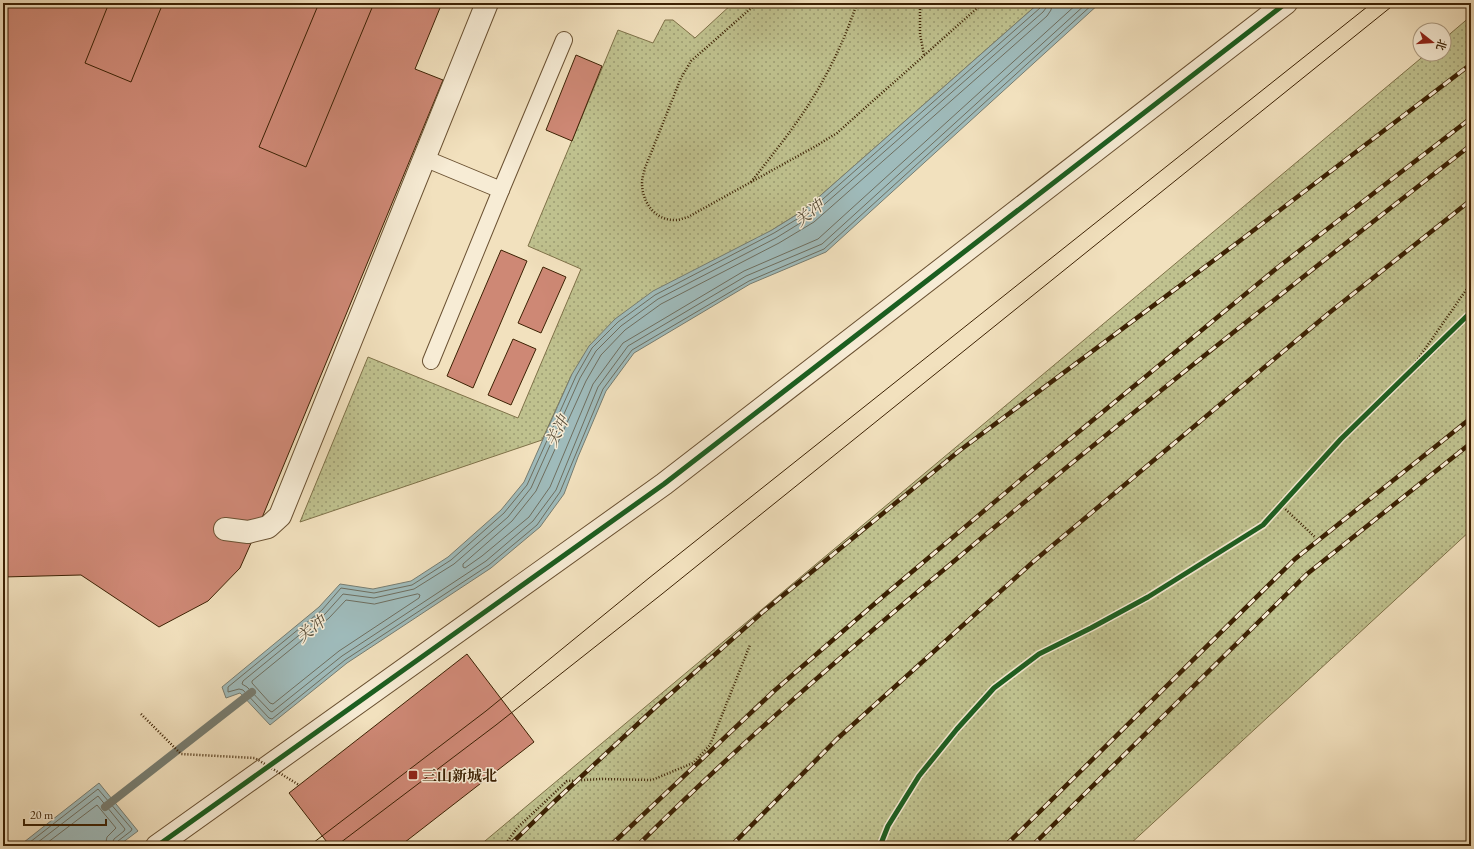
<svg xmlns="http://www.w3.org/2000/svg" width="1474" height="849" font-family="'EB Garamond','Noto Serif SC',serif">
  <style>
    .park { fill: url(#park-dots); stroke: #7e7148 }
    .water { fill: #9fbbbb; stroke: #777d71 }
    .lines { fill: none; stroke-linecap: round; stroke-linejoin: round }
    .shore { stroke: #6e6e5f; stroke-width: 1 }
    .stream { stroke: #777d71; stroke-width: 8 }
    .building { fill: #ce8875; stroke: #3c2103 }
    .service-casing { stroke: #6a5132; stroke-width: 18 }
    .minor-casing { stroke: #6a5132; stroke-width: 24 }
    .path { stroke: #3c2103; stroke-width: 2.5; stroke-dasharray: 1 2; stroke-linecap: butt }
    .service { stroke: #f7ecd5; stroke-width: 16 }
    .minor { stroke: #f7ecd5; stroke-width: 22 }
    .tram { stroke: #3c2103; stroke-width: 1 }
    .rail-casing { stroke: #3c2103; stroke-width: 4.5 }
    .rail { stroke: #f7ecd5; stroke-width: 3; stroke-dasharray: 9; stroke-linecap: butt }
    .path-bridge { stroke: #3c2103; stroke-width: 2.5; stroke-dasharray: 1 2; stroke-linecap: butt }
    .cycleway-casing { stroke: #f7ecd5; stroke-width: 8 }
    .cycleway { stroke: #1b5e20; stroke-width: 5 }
    .poi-dot { fill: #8f2418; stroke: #f7ecd5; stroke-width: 1.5 }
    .labels { text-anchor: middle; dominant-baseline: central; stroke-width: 3; stroke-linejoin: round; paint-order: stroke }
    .poi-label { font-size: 15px; font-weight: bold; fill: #3c2103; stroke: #f7ecd5; text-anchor: start }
    .water-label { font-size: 16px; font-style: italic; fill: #5a4f3a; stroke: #f7ecd5 }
  </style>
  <defs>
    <pattern id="park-dots" width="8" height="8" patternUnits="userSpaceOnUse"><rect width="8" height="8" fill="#bfc18e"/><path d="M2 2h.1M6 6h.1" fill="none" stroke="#9c9c72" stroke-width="1.8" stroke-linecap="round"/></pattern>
  </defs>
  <rect width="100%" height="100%" fill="#f2e1be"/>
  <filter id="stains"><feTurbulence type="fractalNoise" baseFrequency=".005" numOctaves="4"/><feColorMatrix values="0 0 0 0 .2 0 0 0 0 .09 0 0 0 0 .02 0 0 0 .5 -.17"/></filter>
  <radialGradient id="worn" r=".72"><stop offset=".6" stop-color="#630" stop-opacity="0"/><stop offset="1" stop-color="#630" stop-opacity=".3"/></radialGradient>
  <g class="park">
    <polygon points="733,3 1039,3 804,210 772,230 572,374 542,440 300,522 368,357 518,418 581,269 528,246 618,30 653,43 665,20 673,20 695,38"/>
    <polygon points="1471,16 1471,530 1128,846 479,846 1426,54 1444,54 1444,39"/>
  </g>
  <g class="water">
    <polygon points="1039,3 1100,3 826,252 750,284 634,353 606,391 578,457 564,494 540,527 491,568 347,663 270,725 240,693 226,698 222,687 319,607 340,584 373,589 411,581 448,557 501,510 524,482 572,374 589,346 615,319 653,291 772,230 804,210"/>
    <polygon points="99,783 138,831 118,846 19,846"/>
  </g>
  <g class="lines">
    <g class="shore">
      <polyline points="1041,3 1040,8 807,213 774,233 655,295 618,322 592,348 576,376 527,485 504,513 451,560 412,585 374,593 341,588 322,610 228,687 228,692 239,689 243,690 269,718 272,719 345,660 489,565 537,525 560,492 603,389 632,350 749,281 824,249 1094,3"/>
      <polyline points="1046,3 1046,8 1043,12 810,217 776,238 658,299 621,326 596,351 580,378 531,488 508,517 454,564 414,589 374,598 343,594 325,614 243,681 242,684 247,687 270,711 272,712 342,656 486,561 533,521 556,490 598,387 628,346 746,276 822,244 1087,3"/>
      <polyline points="1052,3 1051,10 1047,16 814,222 779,243 661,304 625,330 601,355 586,381 536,491 512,521 463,564 463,567 465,568 482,556 529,517 550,487 593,384 623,343 744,271 818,239 1078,3"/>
      <polygon points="418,594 420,595 419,598 339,651 273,704 270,703 252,683 252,681 329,618 346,600 374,604"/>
      <polyline points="25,846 98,789 132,829 131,831 118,841 116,846"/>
      <polyline points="33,846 98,796 125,829 124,831 114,839 111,846"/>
      <polyline points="43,846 97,805 116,828 107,837 105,846"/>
    </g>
    <polyline class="stream" points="105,807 252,692"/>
  </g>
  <g class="building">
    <polygon points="3,3 442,3 415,69 443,80 259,525 240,568 208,601 159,627 81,575 3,577"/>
    <polygon points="109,3 163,3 131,82 85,63"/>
    <polygon points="319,3 374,3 306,167 259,147"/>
    <polygon points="576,55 602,66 572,141 546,130"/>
    <polygon points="501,250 527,261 473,388 447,376"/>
    <polygon points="543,267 566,277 541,333 518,323"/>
    <polygon points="513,339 536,349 511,405 488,395"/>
    <polygon points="467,654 534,742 400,846 330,846 289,793"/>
  </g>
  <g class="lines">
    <defs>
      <g id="service">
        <polyline points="424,158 501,190 431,361"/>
        <polyline points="501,190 564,40"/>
      </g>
      <g id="minor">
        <polyline points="225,529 248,532 268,527 280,516 487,3"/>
        <polyline points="157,846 664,484 1286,3"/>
      </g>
    </defs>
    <use href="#service" class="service-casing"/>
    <use href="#minor" class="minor-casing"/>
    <g class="path">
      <path d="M757,3L691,61L681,78L645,168C644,173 642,178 642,183C642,202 655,221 676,220C680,220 684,218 688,217L816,146L837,133L983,3"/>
      <polyline points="920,3 920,34 924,55"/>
      <path d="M751,182C769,159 787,137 803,113C826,79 844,42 857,3"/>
      <polyline points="1411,369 1471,283"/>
      <polyline points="1281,505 1315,537"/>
      <polyline points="504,846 517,828 567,781 601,779 652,780 693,763 710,745 750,645"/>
    </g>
    <use href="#service" class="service"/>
    <use href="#minor" class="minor"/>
    <g class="tram">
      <polyline points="309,846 486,711 649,578 1372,3"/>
      <polyline points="336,846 496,725 662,594 1396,3"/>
    </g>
    <defs>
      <g id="rail">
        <polyline points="509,846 554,802 658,705 764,611 959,451 1237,243 1471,64"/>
        <polyline points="610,846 774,691 887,593 1024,477 1277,268 1471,118"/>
        <path d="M637,846C739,744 848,650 959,557C1126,416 1298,280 1471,145"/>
        <polyline points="731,846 837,739 1034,561 1329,313 1471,200"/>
        <polyline points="1005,846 1295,559 1471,418"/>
        <polyline points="1032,846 1307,574 1471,443"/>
      </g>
    </defs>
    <use href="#rail" class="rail-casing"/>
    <use href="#rail" class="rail"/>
    <polyline class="path-bridge" points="141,714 181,754 255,758 299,785"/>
    <defs>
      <g id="cycleway">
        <polyline points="157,846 664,484 1286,3"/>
        <polyline points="880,846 888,826 919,776 957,729 994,688 1039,654 1091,628 1148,597 1263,525 1341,439 1471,312"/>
      </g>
    </defs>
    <use href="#cycleway" class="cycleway-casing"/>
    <use href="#cycleway" class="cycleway"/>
  </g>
  <rect class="poi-dot" x="408" y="770" width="10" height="10" rx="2"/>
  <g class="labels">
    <g class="poi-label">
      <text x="422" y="775">三山新城北</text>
    </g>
    <g class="water-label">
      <text transform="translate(809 213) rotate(-38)">关冲</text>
      <text transform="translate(557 431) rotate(-64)">关冲</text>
      <text transform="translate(311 629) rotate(-38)">关冲</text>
    </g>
  </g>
  <rect width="1474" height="849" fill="none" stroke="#f2e1be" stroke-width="16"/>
  <rect x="4" y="4" width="1466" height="841" fill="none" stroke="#3c2103" stroke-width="2"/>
  <rect x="8" y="8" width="1458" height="833" fill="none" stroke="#3c2103"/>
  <g transform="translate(1432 42) rotate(107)"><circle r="19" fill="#f7ecd5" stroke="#ac9b81"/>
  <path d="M0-3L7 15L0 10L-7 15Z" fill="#8f2418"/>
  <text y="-6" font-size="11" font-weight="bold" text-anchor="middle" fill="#3c2103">北</text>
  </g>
  <path d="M24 819v6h82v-6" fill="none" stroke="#3c2103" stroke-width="2"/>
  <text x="30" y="819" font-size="12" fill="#3c2103" stroke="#f7ecd5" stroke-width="3" paint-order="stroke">20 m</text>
  <rect width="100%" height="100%" filter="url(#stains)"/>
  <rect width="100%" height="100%" fill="url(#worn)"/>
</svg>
